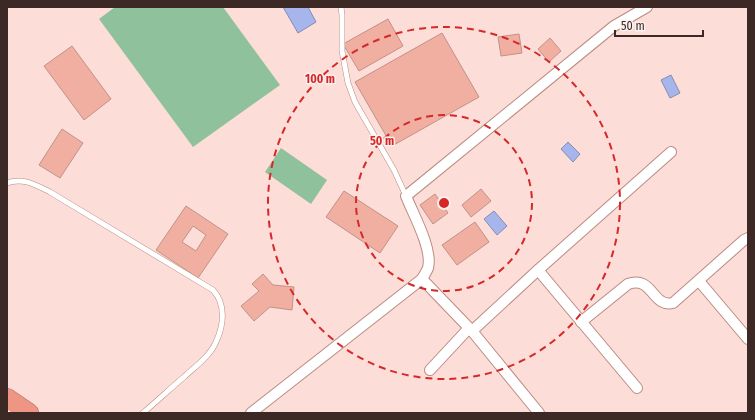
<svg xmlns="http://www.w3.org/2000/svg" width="755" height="420" font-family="'Fira Sans Condensed',sans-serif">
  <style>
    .green { fill: #8fc19c }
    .water { fill: #a6b6ec; stroke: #868cb0 }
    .building { fill: #f1afa1; stroke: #c09288; fill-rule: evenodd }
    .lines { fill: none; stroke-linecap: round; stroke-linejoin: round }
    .lane-casing { stroke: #ba8c82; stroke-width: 6 }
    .street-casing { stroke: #ba8c82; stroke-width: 12 }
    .highway-casing { stroke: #b06f62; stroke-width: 20 }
    .lane { stroke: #fff; stroke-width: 5 }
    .street { stroke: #fff; stroke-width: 10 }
    .highway { stroke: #ef9583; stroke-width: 19 }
    .ring { fill: none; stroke: #d62828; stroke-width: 2; stroke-dasharray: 7 5 }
    .centre { fill: #d62828; stroke: #faf0ee; stroke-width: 2 }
    .ring-label { font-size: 12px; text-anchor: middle; font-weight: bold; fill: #d62828; stroke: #faf0ee; stroke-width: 3; stroke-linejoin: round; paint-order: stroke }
  </style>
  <rect width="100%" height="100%" fill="#fcddd7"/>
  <g class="green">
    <polygon points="115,7 223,7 280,85 193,147 99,19"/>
    <polygon points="281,148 327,180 311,204 265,172"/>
  </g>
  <g class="water">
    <polygon points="283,7 308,7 316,22 298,33"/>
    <polygon points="671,75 680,93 670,98 661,80"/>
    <polygon points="568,142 580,154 573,162 561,149"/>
    <polygon points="494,211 507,226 497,235 484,219"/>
  </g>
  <g class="building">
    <polygon points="388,19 403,46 359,71 343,44"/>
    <polygon points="442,33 479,97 392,146 355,82"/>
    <polygon points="519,34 522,53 501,56 498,37"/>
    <polygon points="550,38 561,51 549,62 538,49"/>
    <polygon points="72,46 111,99 84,120 44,66"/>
    <polygon points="62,129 83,143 60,178 39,165"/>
    <polygon points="481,189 491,201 471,217 462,205"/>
    <polygon points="344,191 398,226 380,253 326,217"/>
    <polygon points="435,194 448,213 433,224 420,205"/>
    <path d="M186,206L228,234L198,278L156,250ZM193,226L206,235L196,251L182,242Z"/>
    <polygon points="475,222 489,242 457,265 442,245"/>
    <polygon points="263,274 273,285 294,287 292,310 270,307 254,321 241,306 259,291 252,284"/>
  </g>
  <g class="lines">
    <defs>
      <g id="lane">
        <polyline points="341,7 342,15 342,51 348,83 355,102 394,170 406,196"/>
        <path d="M7,183C23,177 36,185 50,192L213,290C226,304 224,325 216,342C210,356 196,366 185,376C171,388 157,401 143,413"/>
        <polyline points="7,411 10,413"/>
      </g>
      <g id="street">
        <polyline points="538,270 637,388"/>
        <polyline points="422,279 472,331 539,413"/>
        <polyline points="699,281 748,339"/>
        <path d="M581,322L628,284C653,275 652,308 673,303L744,240L748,238"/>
        <polyline points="472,331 538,270 671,152"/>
        <polyline points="430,370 469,328"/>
        <path d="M251,413L422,279C424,275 427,271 428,268C433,249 413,214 406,196L614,26L647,7"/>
      </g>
      <polyline id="highway" points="7,398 29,413"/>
    </defs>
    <use href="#lane" class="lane-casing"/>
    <use href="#street" class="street-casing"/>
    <use href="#highway" class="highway-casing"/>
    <use href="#lane" class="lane"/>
    <use href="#street" class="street"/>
    <use href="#highway" class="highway"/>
  </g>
  <g class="ring">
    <circle cx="444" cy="203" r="88"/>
    <circle cx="444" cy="203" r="176"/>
  </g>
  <circle cx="444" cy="203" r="6" class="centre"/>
  <g class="ring-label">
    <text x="320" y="83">100 m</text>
    <text x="382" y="145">50 m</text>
  </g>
  <rect width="755" height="420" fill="none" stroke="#3c2925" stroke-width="16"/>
  <path d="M615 30v6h88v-6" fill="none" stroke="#3c2925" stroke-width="2"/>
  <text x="621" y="30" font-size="12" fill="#3c2925" stroke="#faf0ee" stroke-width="3" paint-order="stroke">50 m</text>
</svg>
